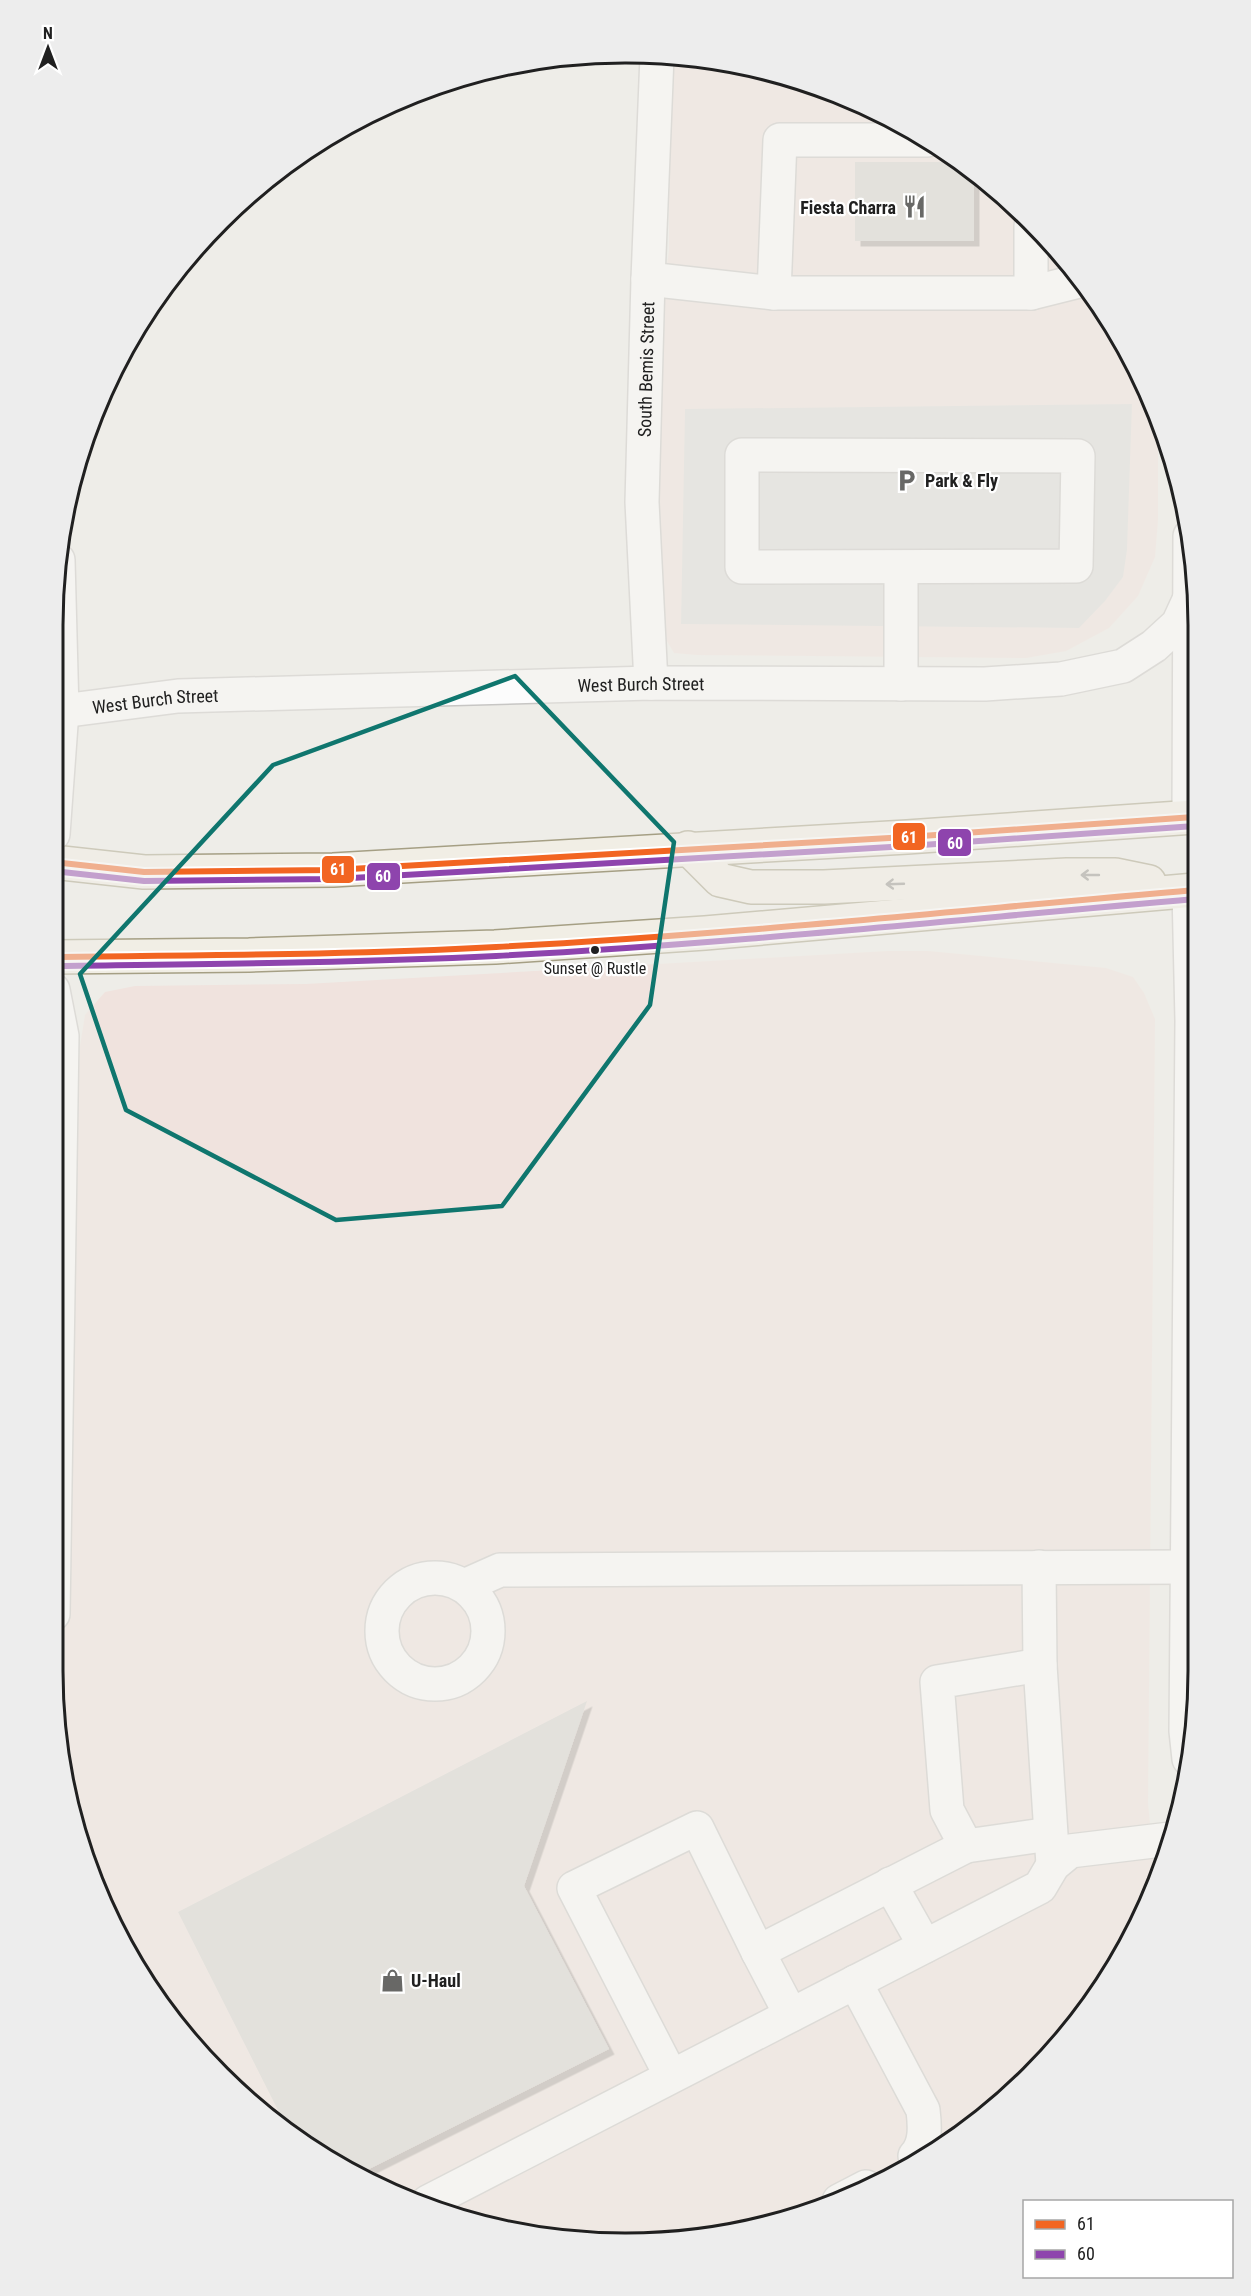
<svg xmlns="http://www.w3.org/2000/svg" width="1251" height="2296" font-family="'Roboto Condensed',sans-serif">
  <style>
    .commercial { fill: #f0e3de }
    .religious { fill: #dcdcda }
    .building { fill: #d5d3cf; filter: url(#shadow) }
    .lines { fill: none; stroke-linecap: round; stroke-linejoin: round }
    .minor-casing { stroke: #c7c6c4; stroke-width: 36 }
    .major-casing { stroke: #a59f84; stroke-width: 36 }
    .minor { stroke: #fcfcfc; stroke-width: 33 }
    .major { stroke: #f1eee5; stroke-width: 33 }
    .bus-1-casing { stroke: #fff; stroke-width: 10 }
    .bus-2-casing { stroke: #fff; stroke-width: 10 }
    .bus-1 { stroke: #f26522; stroke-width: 6 }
    .bus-2 { stroke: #8e44ad; stroke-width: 6 }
    .oneway { stroke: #93918c }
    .marked { fill: none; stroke: #0f766e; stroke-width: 4.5; stroke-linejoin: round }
    .bus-dot { fill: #202020; stroke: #fff; stroke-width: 2 }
    .labels { text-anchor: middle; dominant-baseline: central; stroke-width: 4.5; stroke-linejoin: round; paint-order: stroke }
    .bus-label { font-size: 16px; fill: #202020; stroke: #fff }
    .poi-label { font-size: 18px; font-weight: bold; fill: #202020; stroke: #fff; text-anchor: start }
    .street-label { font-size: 18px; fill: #202020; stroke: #fff }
    .rim { fill: none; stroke: #202020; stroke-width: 3 }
    .line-badge { stroke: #fff; stroke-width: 2 }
    .badge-label { font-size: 16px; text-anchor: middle; font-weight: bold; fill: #fff }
  </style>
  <defs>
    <filter id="shadow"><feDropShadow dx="5.5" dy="5.5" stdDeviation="0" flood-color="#0004"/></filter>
  </defs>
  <rect width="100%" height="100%" fill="#eeede8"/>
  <g class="commercial">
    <polygon points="664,56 700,57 809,83 912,129 1004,195 1102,307 1158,422 1158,520 1155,557 1138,596 1109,628 1066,651 1026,658 697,655 674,653 664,636 661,607 654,357 669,251 669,169"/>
    <polygon points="888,951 928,951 1106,968 1133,977 1144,993 1155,1019 1148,1803 1155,1876 1122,1957 1004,2101 845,2200 663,2242 478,2224 307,2147 171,2020 83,1855 62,1725 78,1097 80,1046 85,1015 105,992 135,986 306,984"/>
  </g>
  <polygon class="religious" points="1132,404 1127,550 1123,577 1105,601 1079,628 681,624 685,409"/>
  <g class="building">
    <polygon points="855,162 957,162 974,173 974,241 855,241"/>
    <polygon points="587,1701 524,1886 609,2049 363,2172 307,2147 287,2128 178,1912"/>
  </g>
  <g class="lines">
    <defs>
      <g id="minor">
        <polyline points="1031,226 1031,293"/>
        <polyline points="648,279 774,293 1031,293 1079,281"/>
        <polyline points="774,293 780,140 927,140"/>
        <polygon points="742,455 1078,456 1076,566 742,567"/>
        <path id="s1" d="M651,683L642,502L648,279L657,56"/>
        <polyline points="901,684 901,568"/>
        <path id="s2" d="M62,711L178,696L651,683L985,684L1061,679L1123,666L1154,646L1178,624L1190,598"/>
        <polyline points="1189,817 1190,536"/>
        <polyline points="53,834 62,711 58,560"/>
        <polyline points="1189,891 1192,1021 1186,1731 1189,1759"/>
        <polyline points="1039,1567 1040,1665 1053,1865"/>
        <circle cx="435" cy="1631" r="53"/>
        <polyline points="464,1586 500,1570 1188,1567"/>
        <polyline points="53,1614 62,1036 53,990"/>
        <polyline points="966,1846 1050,1834"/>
        <polyline points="890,1884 925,1946"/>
        <polyline points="758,1952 791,2015"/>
        <path d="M855,1982L923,2110C925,2127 926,2144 915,2156"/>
        <polyline points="671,2076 574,1888 697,1828 758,1952 966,1846 947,1810 937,1682 1040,1665"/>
        <polyline points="839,2201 866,2187"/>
        <polyline points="428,2202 1040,1887 1053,1865 1070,1851 1170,1839"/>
      </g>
      <g id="major">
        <polyline points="688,848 720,880 751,887 824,887 1067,875 1115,875 1149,882"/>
        <polyline points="53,862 144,872 333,870 907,837 1194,817"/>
        <polyline points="53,957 249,955 495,947 705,933 1195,890"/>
      </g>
    </defs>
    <use href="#minor" class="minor-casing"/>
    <use href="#major" class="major-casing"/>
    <use href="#minor" class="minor"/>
    <use href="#major" class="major"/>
    <defs>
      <g id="bus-1">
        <polyline points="53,862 144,872 333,870 907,837 1194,817"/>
        <path d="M53,957C201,955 348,955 496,947C729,935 962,910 1195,890"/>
      </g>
      <g id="bus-2">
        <polyline points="53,871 144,881 334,879 908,846 1195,826"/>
        <path d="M53,966C201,964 348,963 496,956C729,944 962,919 1195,899"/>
      </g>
    </defs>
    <use href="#bus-1" class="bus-1-casing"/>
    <use href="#bus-2" class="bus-2-casing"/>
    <use href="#bus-1" class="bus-1"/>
    <use href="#bus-2" class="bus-2"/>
  </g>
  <defs><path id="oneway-shaft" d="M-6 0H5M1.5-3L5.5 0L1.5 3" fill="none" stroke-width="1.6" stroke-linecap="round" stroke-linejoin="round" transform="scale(1.5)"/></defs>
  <g class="oneway">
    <use href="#oneway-shaft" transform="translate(1090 875) rotate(180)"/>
    <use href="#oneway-shaft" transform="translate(895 884) rotate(178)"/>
  </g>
  <path d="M0 0H1251V2296H0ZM515,676L674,842L650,1005L502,1206L336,1220L126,1110L80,974L273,765Z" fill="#eeede8" fill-opacity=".55" fill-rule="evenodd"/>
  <path class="marked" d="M515,676L674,842L650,1005L502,1206L336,1220L126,1110L80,974L273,765Z"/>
  <defs>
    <symbol id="restaurant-bare" viewBox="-9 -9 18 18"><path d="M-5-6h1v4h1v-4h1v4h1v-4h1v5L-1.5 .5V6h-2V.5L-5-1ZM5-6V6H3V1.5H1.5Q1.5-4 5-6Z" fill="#686866" stroke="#fff" stroke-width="2.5" paint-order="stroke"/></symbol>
    <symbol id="parking-bare" viewBox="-9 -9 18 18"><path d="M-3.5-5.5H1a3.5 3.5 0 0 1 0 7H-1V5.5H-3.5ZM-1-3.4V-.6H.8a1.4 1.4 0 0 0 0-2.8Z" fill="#686866" stroke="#fff" stroke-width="2.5" paint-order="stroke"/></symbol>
    <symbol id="shop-bare" viewBox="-9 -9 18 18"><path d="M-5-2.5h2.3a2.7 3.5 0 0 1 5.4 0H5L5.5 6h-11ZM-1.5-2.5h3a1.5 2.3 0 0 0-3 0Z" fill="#686866" stroke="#fff" stroke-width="2.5" paint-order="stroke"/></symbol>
  </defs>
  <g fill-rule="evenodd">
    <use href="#restaurant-bare" x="898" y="190" width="33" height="33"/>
    <use href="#parking-bare" x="890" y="464" width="33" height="33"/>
    <use href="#shop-bare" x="376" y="1964" width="33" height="33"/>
  </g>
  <circle class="bus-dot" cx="595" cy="950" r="5"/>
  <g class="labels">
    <g class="bus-label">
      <text x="595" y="968">Sunset @ Rustle</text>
    </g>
    <g class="poi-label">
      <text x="896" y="207" text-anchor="end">Fiesta Charra</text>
      <text x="925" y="480">Park &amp; Fly</text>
      <text x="411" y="1980">U-Haul</text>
    </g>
    <g class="street-label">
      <text stroke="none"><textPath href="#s1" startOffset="314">South Bemis Street</textPath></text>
      <text stroke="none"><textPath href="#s2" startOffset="580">West Burch Street</textPath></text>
      <text stroke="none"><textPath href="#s2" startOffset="94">West Burch Street</textPath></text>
    </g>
  </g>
  <path d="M0 0H1251V2296H0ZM625 63H626A562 562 0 0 1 1188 625V1671A562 562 0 0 1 626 2233H625A562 562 0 0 1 63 1671V625A562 562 0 0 1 625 63Z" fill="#ededed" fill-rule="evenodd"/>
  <path class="rim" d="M625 63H626A562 562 0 0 1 1188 625V1671A562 562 0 0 1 626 2233H625A562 562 0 0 1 63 1671V625A562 562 0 0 1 625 63Z"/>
  <g class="line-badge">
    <rect x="892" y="822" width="34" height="29" rx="6" fill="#f26522"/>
    <rect x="937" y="828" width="35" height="29" rx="6" fill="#8e44ad"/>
    <rect x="321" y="855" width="34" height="29" rx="6" fill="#f26522"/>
    <rect x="366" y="862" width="35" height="29" rx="6" fill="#8e44ad"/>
  </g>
  <g class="badge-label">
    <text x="909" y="843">61</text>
    <text x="955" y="849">60</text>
    <text x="338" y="875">61</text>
    <text x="383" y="882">60</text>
  </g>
  <rect x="1023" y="2200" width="210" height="78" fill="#ffffff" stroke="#a6a6a6" stroke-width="1.5"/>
  <rect x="1035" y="2220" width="30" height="9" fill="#f26522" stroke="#a6a6a6" stroke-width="1.5"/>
  <text x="1077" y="2230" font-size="18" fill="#202020">61</text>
  <rect x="1035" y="2250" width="30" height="9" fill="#8e44ad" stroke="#a6a6a6" stroke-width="1.5"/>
  <text x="1077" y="2260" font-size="18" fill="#202020">60</text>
  <g transform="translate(48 48)" stroke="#ffffff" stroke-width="4.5" paint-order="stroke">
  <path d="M0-4.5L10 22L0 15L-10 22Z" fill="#202020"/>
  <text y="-9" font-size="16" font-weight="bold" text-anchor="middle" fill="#202020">N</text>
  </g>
</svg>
